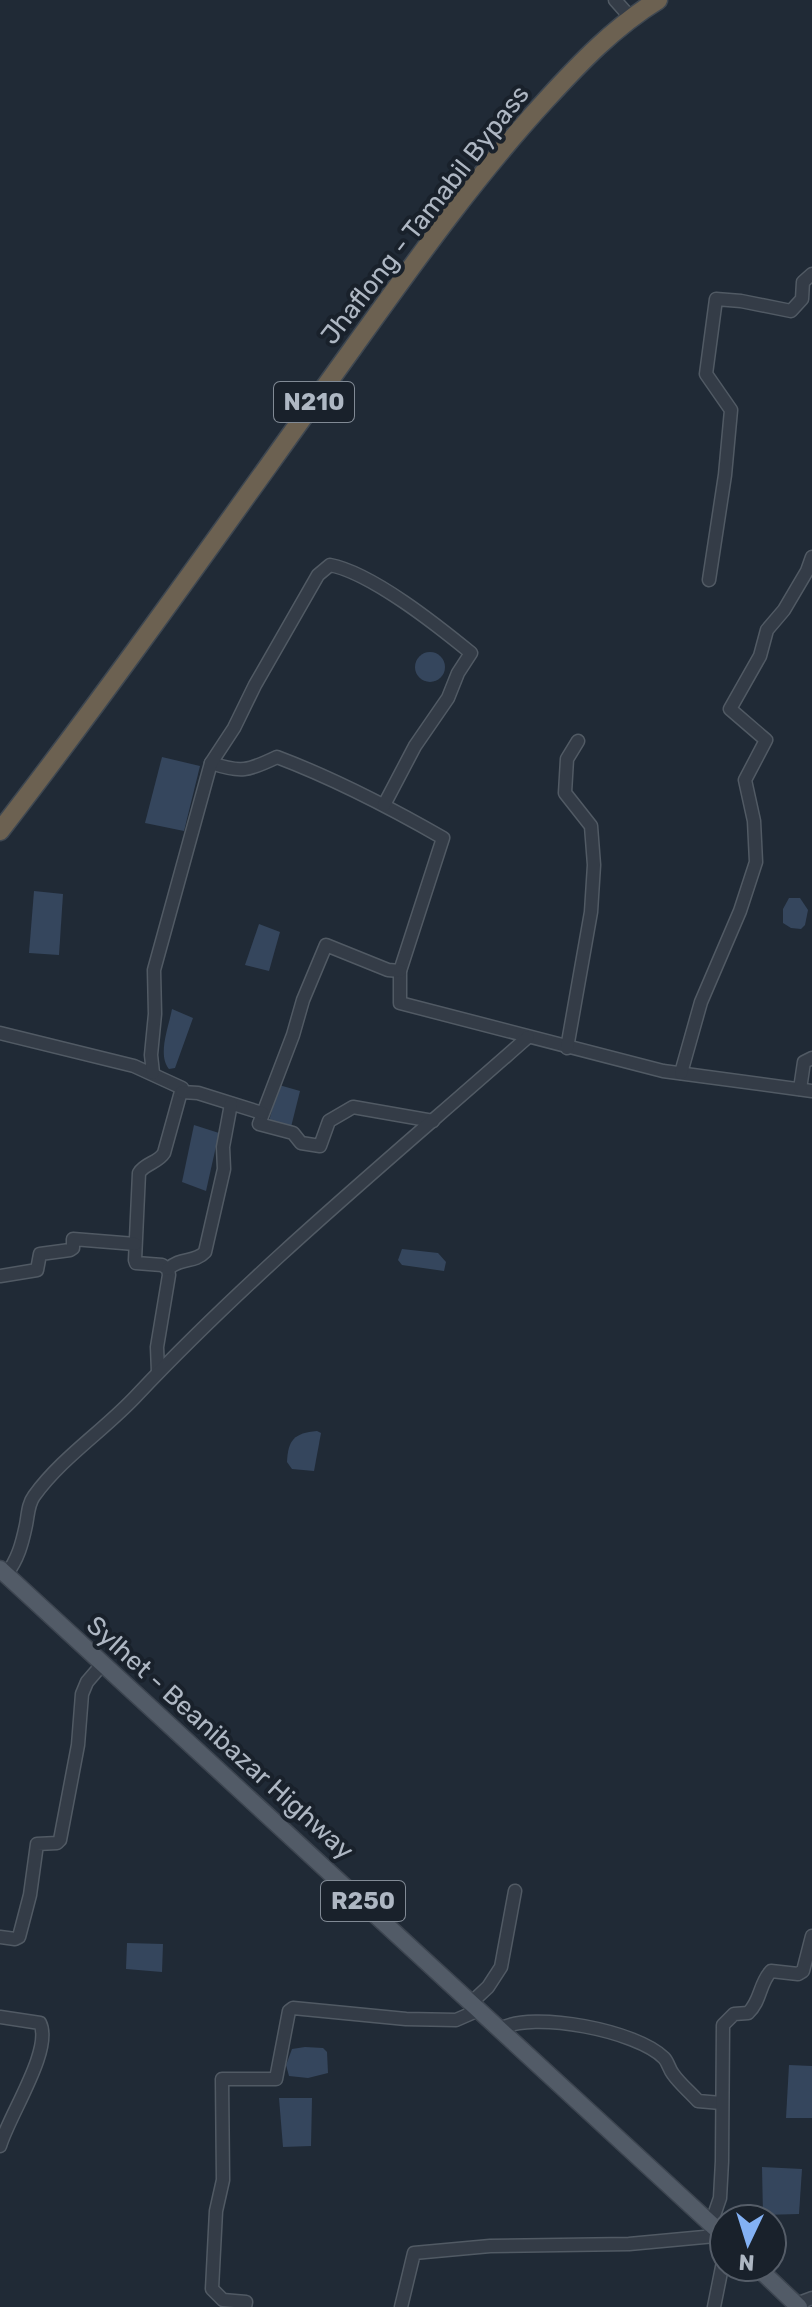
<svg xmlns="http://www.w3.org/2000/svg" width="812" height="2307" font-family="Rubik,sans-serif">
  <style>
    .water { fill: #35465d }
    .lines { fill: none; stroke-linecap: round; stroke-linejoin: round }
    .minor-casing { stroke: #515a64; stroke-width: 15 }
    .major-casing { stroke: #3d4550; stroke-width: 19 }
    .highway-casing { stroke: #3e4751; stroke-width: 21 }
    .minor { stroke: #343c47; stroke-width: 12 }
    .major { stroke: #525b67; stroke-width: 16 }
    .highway { stroke: #6c6151; stroke-width: 18 }
    .labels { text-anchor: middle; dominant-baseline: central; stroke-width: 8; stroke-linejoin: round; paint-order: stroke }
    .shield { fill: #19212b; stroke: #818a95; stroke-width: 2 }
    .shield-label { font-size: 24px; font-weight: bold; fill: #aeb7c3 }
    .street-label { font-size: 26px; fill: #aeb7c3; stroke: #19212b }
  </style>
  <rect width="100%" height="100%" fill="#202a36"/>
  <g class="water">
    <circle cx="430" cy="667" r="15"/>
    <polygon points="162,757 200,766 184,831 145,823"/>
    <polygon points="34,891 63,894 59,955 29,953"/>
    <polygon points="789,898 800,898 808,910 805,925 801,929 791,928 783,923 783,909"/>
    <polygon points="259,924 280,932 269,971 245,965"/>
    <path d="M172,1009L193,1018L175,1068L169,1069C157,1055 169,1026 172,1009Z"/>
    <polygon points="279,1085 300,1091 291,1127 269,1121"/>
    <polygon points="194,1125 219,1133 206,1191 182,1182"/>
    <polygon points="402,1249 438,1253 446,1262 444,1271 402,1265 398,1260"/>
    <path d="M317,1431L321,1433L314,1471L292,1469L287,1462C288,1440 294,1433 317,1431Z"/>
    <polygon points="127,1943 163,1944 162,1972 126,1969"/>
    <polygon points="305,2047 323,2048 327,2052 328,2073 308,2078 289,2076 286,2065 292,2049"/>
    <polygon points="789,2065 812,2066 812,2118 786,2118"/>
    <polygon points="279,2098 312,2098 311,2146 283,2147"/>
    <polygon points="762,2167 802,2169 799,2214 763,2215"/>
  </g>
  <g class="lines">
    <defs>
      <g id="minor">
        <polyline points="615,0 631,18"/>
        <polyline points="709,580 725,475 731,410 706,374 716,299 741,301 791,311 802,299 803,282 812,274"/>
        <path d="M211,763C241,773 248,771 277,757C335,779 389,807 443,838L400,971V1003L663,1071L812,1091"/>
        <polyline points="400,971 388,970 326,945 303,1000 293,1035 259,1124 293,1133 301,1143 320,1146 329,1121 353,1107 433,1121"/>
        <path d="M0,1033L134,1066L182,1088L164,1153C158,1163 145,1163 139,1173L135,1260L136,1263L162,1265L168,1269L169,1275L157,1347L158,1372"/>
        <polyline points="567,1048 591,912 594,865 591,826 565,793 567,759 578,741"/>
        <path d="M153,1073L151,1055L155,1014L154,970L211,763L234,728L255,685L318,575L330,565C372,573 438,626 471,653L458,673L448,698L415,746L384,805"/>
        <polyline points="681,1073 701,1002 740,911 756,862 754,821 745,780 766,740 730,709 760,656 767,630 784,610 807,571 812,557"/>
        <polyline points="800,1089 804,1062 812,1058"/>
        <polyline points="182,1092 198,1093 262,1113"/>
        <path d="M168,1269C180,1257 195,1263 205,1252L224,1169L223,1147L231,1104"/>
        <polyline points="0,1276 37,1270 40,1254 70,1250 73,1248 73,1239 135,1244"/>
        <path d="M6,1575C18,1559 22,1544 26,1525C28,1515 28,1504 34,1496C62,1457 106,1429 138,1394C259,1266 396,1154 528,1037"/>
        <polyline points="0,1937 15,1939 19,1937 30,1895 37,1844 57,1843 60,1840 78,1745 82,1694 87,1682 99,1668"/>
        <polyline points="472,2002 488,1987 501,1967 515,1891"/>
        <path d="M0,2017L40,2023C53,2050 9,2115 0,2146"/>
        <path d="M500,2029C532,2010 638,2031 664,2058C668,2062 669,2069 673,2074C680,2084 690,2092 698,2101L721,2103"/>
        <path d="M711,2224L720,2198L722,2161L723,2025L734,2014L748,2013C761,2001 759,1984 771,1971L798,1974L803,1971L812,1936"/>
        <polyline points="796,2304 812,2298"/>
        <polyline points="245,2307 246,2302 223,2300 212,2289 216,2211 223,2180 222,2079 276,2079 289,2011 293,2008 406,2019 456,2020 472,2013"/>
        <polyline points="401,2307 414,2253 490,2246 629,2244 715,2236"/>
        <polyline points="714,2307 724,2257"/>
      </g>
      <g id="major">
        <polyline points="0,1569 724,2236"/>
        <polyline points="757,2267 799,2307"/>
      </g>
      <path id="highway" d="M0,831C122,673 236,510 353,348C414,263 475,177 546,100C580,63 614,27 658,0"/>
    </defs>
    <use href="#minor" class="minor-casing"/>
    <use href="#major" class="major-casing"/>
    <use href="#highway" class="highway-casing"/>
    <use href="#minor" class="minor"/>
    <use href="#major" class="major"/>
    <use href="#highway" class="highway"/>
  </g>
  <g class="labels">
    <g class="shield">
      <rect x="274" y="382" width="80" height="40" rx="6"/>
      <rect x="321" y="1881" width="84" height="40" rx="6"/>
    </g>
    <g class="shield-label">
      <text x="314" y="402">N210</text>
      <text x="363" y="1901">R250</text>
    </g>
    <g class="street-label">
      <text transform="translate(425 215) rotate(-52)">Jhaflong - Tamabil Bypass</text>
      <text transform="translate(220 1738) rotate(42)">Sylhet - Beanibazar Highway</text>
    </g>
  </g>
  <g transform="translate(748 2243) rotate(184)"><circle r="38" fill="#19212b" stroke="#555d68" stroke-width="2"/>
  <path d="M0-6L14 30L0 20L-14 30Z" fill="#83b1f4"/>
  <text y="-12" font-size="22" font-weight="bold" text-anchor="middle" fill="#aeb7c3">N</text>
  </g>
</svg>
